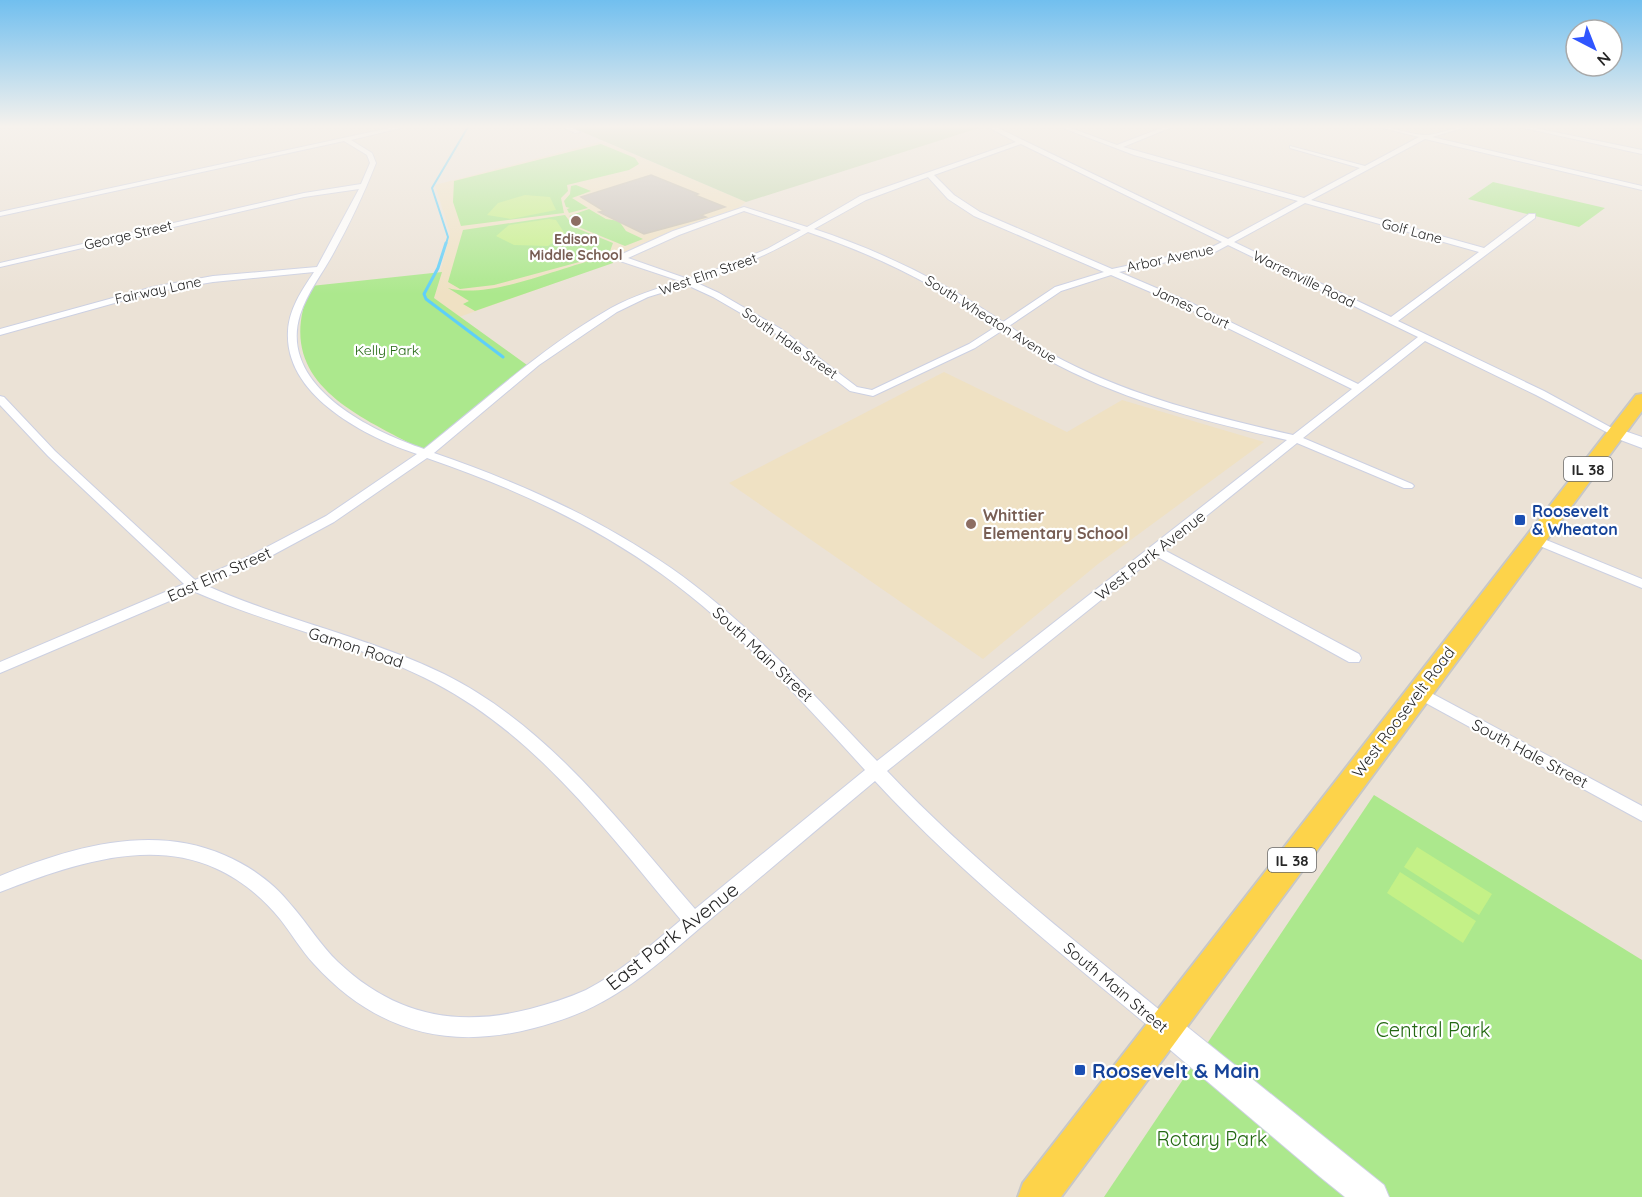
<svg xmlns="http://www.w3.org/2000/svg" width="1642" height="1197" font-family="Quicksand,sans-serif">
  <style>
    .education { fill: #efe1c3 }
    .green { fill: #ace88d }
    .cemetery { fill: #c1d7ac }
    .pitch { fill: #c4f187 }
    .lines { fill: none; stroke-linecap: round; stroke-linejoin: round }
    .stream-far1 { stroke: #5ecff9; stroke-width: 2 }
    .stream { stroke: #5ecff9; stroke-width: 3 }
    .building { fill: #c6bfb7; stroke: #c6bfb0; stroke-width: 1.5 }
    .street-casing { stroke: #ccd0e2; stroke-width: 2 }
    .secondary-casing { stroke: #ccd0e2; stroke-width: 2 }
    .primary-casing { stroke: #c7c7c7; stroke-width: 4 }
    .street { fill: #fff; fill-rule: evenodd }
    .secondary { fill: #fff; fill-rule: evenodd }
    .primary { fill: #fdd34a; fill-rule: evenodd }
    .education-dot { fill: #8d6e63; stroke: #fff; stroke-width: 2 }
    .transit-dot { fill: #1a4fb4; stroke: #fff; stroke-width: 2 }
    .labels { text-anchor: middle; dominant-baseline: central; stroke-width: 4.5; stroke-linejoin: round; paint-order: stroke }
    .far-street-label { font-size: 14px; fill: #272727; stroke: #fff }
    .far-education-label { font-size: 14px; font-weight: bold; fill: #785e54; stroke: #fff }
    .far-park-label { font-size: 14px; fill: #246813; stroke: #fff }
    .shield { fill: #fff; stroke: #686868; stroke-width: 1.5 }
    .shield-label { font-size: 15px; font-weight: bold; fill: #272727 }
    .transit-label { font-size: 16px; font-weight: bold; fill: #164399; stroke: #fff; text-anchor: start }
    .education-label { font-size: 16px; font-weight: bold; fill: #785e54; stroke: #fff; text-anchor: start }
    .street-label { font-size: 16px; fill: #272727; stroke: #fff }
    .near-street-label { font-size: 20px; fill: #272727; stroke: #fff }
    .near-park-label { font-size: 20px; fill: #246813; stroke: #fff }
    .near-transit-label { font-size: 20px; font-weight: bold; fill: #164399; stroke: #fff; text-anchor: start }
  </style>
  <rect width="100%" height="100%" fill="#ebe2d6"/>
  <g class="education">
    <polygon points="603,141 746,202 734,211 617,256 617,261 459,317 434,298 450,233 435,185"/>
    <polygon points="944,372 1067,432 1122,400 1264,442 1098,564 983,659 729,483"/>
  </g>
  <g class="green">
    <polygon points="601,144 635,158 639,164 629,170 567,185 568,191 561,198 564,213 461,226 453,202 454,181"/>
    <polygon points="1493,182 1605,208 1579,227 1468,199"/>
    <polygon points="576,185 591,191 572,198 588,208 569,213 567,209 570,208 566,207 564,201 570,194 571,186"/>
    <polygon points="589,209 606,219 619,221 626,231 643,239 625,246 576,226 573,222 576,221 569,216"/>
    <polygon points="565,215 574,227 613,243 609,254 494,285 460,289 448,282 463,230"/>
    <path d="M601,258H611L613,263L475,311L463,304L469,301L448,288C489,300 560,267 601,258Z"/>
    <path d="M442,272L434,298L527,365L425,451C355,414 270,381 311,286Z"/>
    <polygon points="1374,795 1642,960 1642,1197 1104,1197"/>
  </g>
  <polygon class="cemetery" points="571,127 982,127 746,202"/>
  <g class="pitch">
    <polygon points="525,195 550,197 556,210 511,219 487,215 498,203"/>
    <polygon points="549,219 556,220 565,234 548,246 514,245 496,236 509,225"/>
    <polygon points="1417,847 1492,894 1479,915 1404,867"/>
    <polygon points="1400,872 1476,921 1463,943 1387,893"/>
  </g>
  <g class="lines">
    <polyline class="stream-far1" points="446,244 448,237 432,188 468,127"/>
    <polyline class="stream" points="446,243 438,268 424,294 426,299 503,357"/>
  </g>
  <polygon class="building" points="651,175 698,194 695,195 725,207 701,215 706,217 644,234 599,212 604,211 581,197"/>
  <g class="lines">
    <defs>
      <g id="street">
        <path d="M394,127H405L351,140L372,153L376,163C364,194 349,225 333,254C322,274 307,293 300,315C278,386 371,431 424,449C484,401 544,346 611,308C633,296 656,289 680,281L620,261V255L673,231L744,207L807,227L860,196L1016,142L988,127H996L1228,239L1298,201L1134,155L1060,127H1068L1117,145L1164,127H1172L1123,147L1304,198L1360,168L1290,148V146L1365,166L1419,137L1379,127C1394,127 1408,134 1423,135C1437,136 1451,127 1466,127L1432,137L1642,186V190L1425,139L1311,200L1484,248L1529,214H1535V218L1398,321L1544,391L1621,433L1620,435H1612L1536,395L1425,341L1303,438L1412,484L1414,486L1412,488H1404L1297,443L1164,550L1359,654L1361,658L1359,662H1349L1156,556L887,771C974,863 1074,940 1172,1020L1175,1027L1172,1034L1165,1037L1158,1034C1061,953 961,874 875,781C821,826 767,872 713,917C677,947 643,980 602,1002C581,1014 557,1022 534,1028C448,1051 375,1031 314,964C301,950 292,934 280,919C263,898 240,879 215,868C146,837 66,867 0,892V876C69,848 151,823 224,855C250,866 275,884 292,906C308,924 320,945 338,962C394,1015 456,1028 530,1009C549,1004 568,998 586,990C621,972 651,945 681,920C608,833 538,737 435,683C359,643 272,626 193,591L0,673V662L184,584L48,456L0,405V396L4,397L55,451L195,580L248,557L326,516L417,454C366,437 284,396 288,331C289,309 302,290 314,272L213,282L154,292L0,335V329L153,287L213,276L317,267L359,189L304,197L0,267V263L304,193L361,184L370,163L367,155L344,141L0,216V212ZM1021,144L1222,242L1210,248L1112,269L980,212L954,195L934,175ZM928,177L948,199L974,216L1104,272L1055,287L1003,322C944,282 881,251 814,229L866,200ZM1305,203L1479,252L1391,317L1234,242ZM744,211L801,230L767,249L724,267L688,279L628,258L679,235ZM808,232C876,255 938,286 997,326L969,344L872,390L857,387L781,329L719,293L695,282C735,269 772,253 808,232ZM1228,245L1418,337L1358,384L1189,302L1119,272L1215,252ZM1111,275L1183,306L1352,389L1293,435C1210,416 1126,395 1051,354C1036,346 1023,335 1009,326L1061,291ZM687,285L713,297L775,333L850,391L873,396L975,348L1003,330C1016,339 1030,350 1045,358C1120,400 1203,421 1287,440L877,761C812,693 748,622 671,568C597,517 518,482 434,453L539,365L617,312L648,297ZM427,458C511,487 590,522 663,575C739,630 802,701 865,770L695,909C620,823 549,726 444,674C368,637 283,620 205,585L258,563L334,522Z"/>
        <polygon points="563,127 571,127 580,132 575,133"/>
        <polygon points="1519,127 1530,127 1642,150 1642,154"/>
        <polygon points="1534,535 1642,579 1642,588 1530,542 1528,539 1530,536"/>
        <polygon points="1418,686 1642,806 1642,821 1413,696 1411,692 1413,688"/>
      </g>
      <g id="secondary">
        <polygon points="1616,428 1642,437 1642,448 1610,436 1608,433 1610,430"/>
        <polygon points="1165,1012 1175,1017 1384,1185 1389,1197 1345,1197 1319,1176 1155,1037 1150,1027 1155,1017"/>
      </g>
      <polygon id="primary" points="1642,394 1642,411 1061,1197 1018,1197 1023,1183 1636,395"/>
    </defs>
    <use href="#street" class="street-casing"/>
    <use href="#secondary" class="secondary-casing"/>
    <use href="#primary" class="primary-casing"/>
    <use href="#street" class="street"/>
    <use href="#secondary" class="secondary"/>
    <use href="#primary" class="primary"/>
  </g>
  <linearGradient id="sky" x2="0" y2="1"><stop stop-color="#71bfef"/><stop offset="0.43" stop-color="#f6f2ed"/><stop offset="1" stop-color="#f6f2ed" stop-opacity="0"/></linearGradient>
  <rect width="1642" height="294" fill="url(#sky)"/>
  <g class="education-dot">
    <circle cx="576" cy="221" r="6"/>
    <circle cx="971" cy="524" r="6"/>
  </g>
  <g class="transit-dot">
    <rect x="1514" y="514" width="12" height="12" rx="3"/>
    <rect x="1074" y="1064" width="12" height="12" rx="3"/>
  </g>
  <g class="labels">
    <g class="far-street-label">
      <text transform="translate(1412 231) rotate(15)">Golf Lane</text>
      <text transform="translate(128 235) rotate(-13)">George Street</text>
      <text transform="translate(1170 258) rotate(-12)">Arbor Avenue</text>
      <text transform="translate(708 274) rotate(-19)">West Elm Street</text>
      <text transform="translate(1304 279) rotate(26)">Warrenville Road</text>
      <text transform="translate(158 290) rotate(-12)">Fairway Lane</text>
      <text transform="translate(1191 307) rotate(25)">James Court</text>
      <text transform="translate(991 319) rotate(32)">South Wheaton Avenue</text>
      <text transform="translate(790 343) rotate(35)">South Hale Street</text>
    </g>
    <g class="far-education-label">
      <text x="576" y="239">Edison<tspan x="576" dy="16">Middle School</tspan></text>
    </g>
    <g class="far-park-label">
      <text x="387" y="350">Kelly Park</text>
    </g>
    <g class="shield">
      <rect x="1564" y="457" width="48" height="24" rx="4.5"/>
      <rect x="1268" y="848" width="48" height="24" rx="4.5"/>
    </g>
    <g class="shield-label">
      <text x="1588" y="469">IL 38</text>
      <text x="1292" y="860">IL 38</text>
    </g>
    <g class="transit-label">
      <text x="1532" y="511">Roosevelt<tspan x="1532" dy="18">&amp; Wheaton</tspan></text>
    </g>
    <g class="education-label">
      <text x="983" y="515">Whittier<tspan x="983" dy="18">Elementary School</tspan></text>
    </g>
    <g class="street-label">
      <text transform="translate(1150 555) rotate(-38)">West Park Avenue</text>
      <text transform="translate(219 574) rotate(-24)">East Elm Street</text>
      <text transform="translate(356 647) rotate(18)">Gamon Road</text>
      <text transform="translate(763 654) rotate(43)">South Main Street</text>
      <text transform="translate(1403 712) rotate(-53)">West Roosevelt Road</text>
      <text transform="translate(1530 753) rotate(28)">South Hale Street</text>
      <text transform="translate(1116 987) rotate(40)">South Main Street</text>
    </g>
    <g class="near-street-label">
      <text transform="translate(672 936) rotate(-38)">East Park Avenue</text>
    </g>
    <g class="near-park-label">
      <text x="1433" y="1029">Central Park</text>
      <text x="1212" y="1138">Rotary Park</text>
    </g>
    <g class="near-transit-label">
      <text x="1092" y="1070">Roosevelt &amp; Main</text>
    </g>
  </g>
  <g transform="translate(1594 48) rotate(138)"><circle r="28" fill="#ffffff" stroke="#a9a9a9" stroke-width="1.5"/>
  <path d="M0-4.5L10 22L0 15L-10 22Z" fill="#3056ff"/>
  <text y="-9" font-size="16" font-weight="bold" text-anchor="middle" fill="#272727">N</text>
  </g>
</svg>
